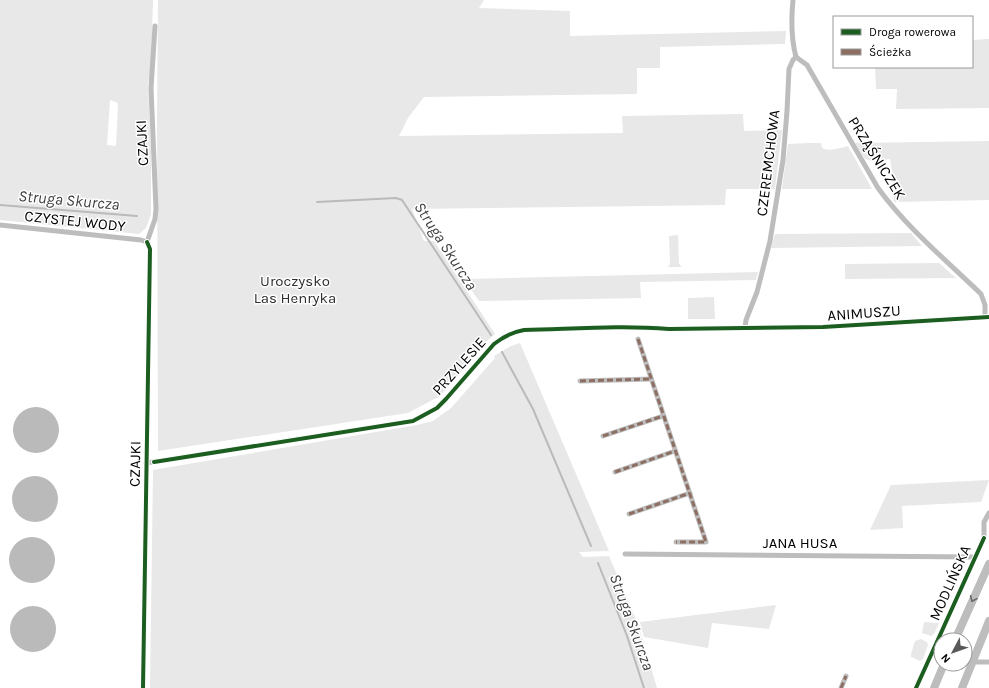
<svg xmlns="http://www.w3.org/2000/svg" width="989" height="688" font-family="Karla,sans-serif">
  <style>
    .green { fill: #e8e8e8; fill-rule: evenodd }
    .water { fill: #bababa }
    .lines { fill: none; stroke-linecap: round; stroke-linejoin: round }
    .stream { stroke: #bababa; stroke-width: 2 }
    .minor { stroke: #bdbdbd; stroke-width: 5 }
    .primary { stroke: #bdbdbd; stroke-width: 8 }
    .quiet { stroke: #8d6e63; stroke-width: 3; stroke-dasharray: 6 3; stroke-linecap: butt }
    .cycleway-casing { stroke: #fff; stroke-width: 6 }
    .cycleway { stroke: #1b5e20; stroke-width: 4 }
    .oneway { stroke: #686868 }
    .labels { text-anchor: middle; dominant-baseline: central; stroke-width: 3; stroke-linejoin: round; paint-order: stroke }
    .street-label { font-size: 15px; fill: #000; stroke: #fff }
    .park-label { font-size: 15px; fill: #2d2d2d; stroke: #fff }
    .water-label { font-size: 16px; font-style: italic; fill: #3e3e3e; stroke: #fff }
  </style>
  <rect width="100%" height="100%" fill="#fff"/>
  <g class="green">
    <path d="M0,0H153L151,66L148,84L151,152V214L146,228L139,234L0,220ZM110,100L118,103L116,146L107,145Z"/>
    <polygon points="158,0 484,0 479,8 570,11 570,36 786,31 785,44 660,47 660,68 637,68 637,94 424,97 408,118 399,136 623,133 622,116 743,114 744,131 782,130 775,189 726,189 725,205 412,209 424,241 434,241 495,334 480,347 472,359 440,396 408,413 158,451 157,118"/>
    <polygon points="989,39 989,108 896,109 897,89 876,89 875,67 972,67 972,40"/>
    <polygon points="989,141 989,200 894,202 894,183 890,159 872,161 865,159 855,143"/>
    <path d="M809,143H821L822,148C829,152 840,148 848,146L872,189H782L788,144Z"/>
    <polygon points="911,233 922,246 771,248 775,234"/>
    <polygon points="678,235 679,264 682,267 668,267 670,264 669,236"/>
    <polygon points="939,263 956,278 845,279 845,264"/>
    <polygon points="758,272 756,280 640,282 641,298 479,301 468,285 465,279"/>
    <polygon points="714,297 715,319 688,319 688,298"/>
    <polygon points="520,343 609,551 579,552 583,557 609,556 638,624 657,688 150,688 153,470 417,425 433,421 451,408 495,358 494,356 511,346"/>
    <polygon points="989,480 981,502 902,506 903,528 870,530 891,485"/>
    <polygon points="776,605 769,629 712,623 708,648 644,637 640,622"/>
    <polygon points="924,622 939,623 934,634 931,636 922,633"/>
    <polygon points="921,639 927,642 928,645 923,659 920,661 911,657 911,654 915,641"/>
  </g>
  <g class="water">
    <circle cx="36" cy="430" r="23"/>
    <circle cx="35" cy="499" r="23"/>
    <circle cx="32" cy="560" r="23"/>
    <circle cx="33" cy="629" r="23"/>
  </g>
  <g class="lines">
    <g class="stream">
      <polyline points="317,202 396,198 402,200 491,335"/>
      <polyline points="0,205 137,216"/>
      <polyline points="502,352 533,409 591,546"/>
      <polyline points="598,563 627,636 644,688"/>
    </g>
    <g class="minor">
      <path d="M793,0C791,20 791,38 796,57"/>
      <path d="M796,57L807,65L878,188C907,228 946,260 981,294L985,305V316"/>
      <polyline points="0,225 141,240 147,242"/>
      <polyline points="147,242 155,219 156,209 151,88 155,26"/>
      <polyline points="745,328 746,320 757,292 770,241 783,160 787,111 789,69 793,60 796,57"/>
      <polyline points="638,339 706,542 676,542"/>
      <polyline points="580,381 651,379"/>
      <polyline points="603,436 663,416"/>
      <path d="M146,463L413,421L437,408L446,399L494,344C504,336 512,332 524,330C572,329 621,325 669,329L823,327L989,317"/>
      <polyline points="615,472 675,451"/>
      <polyline points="629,514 690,493"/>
      <polyline points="625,554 974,557"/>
      <polyline points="972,662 989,662"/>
      <polyline points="143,688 150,249 147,242"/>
      <polyline points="841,688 846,676"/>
      <polyline points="916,688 984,538 984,522 989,513"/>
    </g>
    <g class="primary">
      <polyline points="955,640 989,564"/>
      <polyline points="934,688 944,664"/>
      <polyline points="962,688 989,621"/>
    </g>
    <g class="quiet">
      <polyline points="638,339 706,542 676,542"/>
      <polyline points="580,381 651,379"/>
      <polyline points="603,436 663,416"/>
      <polyline points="615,472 675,451"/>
      <polyline points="629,514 690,493"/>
      <polyline points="841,688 846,676"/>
    </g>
    <defs>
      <g id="cycleway">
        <path d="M154,462L413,421L437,408L446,399L494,344C504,336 512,332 524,330C572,329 621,325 669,329L823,327L989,317"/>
        <polyline points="143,688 150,249 147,242"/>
        <polyline points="916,688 984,538"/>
      </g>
    </defs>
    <use href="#cycleway" class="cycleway-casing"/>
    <use href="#cycleway" class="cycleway"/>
  </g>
  <defs><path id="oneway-chevron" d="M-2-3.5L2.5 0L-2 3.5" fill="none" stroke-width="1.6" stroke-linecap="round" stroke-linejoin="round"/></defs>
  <use class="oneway" href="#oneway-chevron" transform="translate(973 599) rotate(114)"/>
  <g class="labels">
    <g class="street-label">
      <text transform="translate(142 143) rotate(-93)">CZAJKI</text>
      <text transform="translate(877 158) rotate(58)">PRZĄŚNICZEK</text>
      <text transform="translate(768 163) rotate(-83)">CZEREMCHOWA</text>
      <text transform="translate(75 221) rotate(6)">CZYSTEJ WODY</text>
      <text transform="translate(864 313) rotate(-4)">ANIMUSZU</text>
      <text transform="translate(459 366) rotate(-48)">PRZYLESIE</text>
      <text transform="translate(135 464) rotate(-89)">CZAJKI</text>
      <text x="800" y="543">JANA HUSA</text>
      <text transform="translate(950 583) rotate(-66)">MODLIŃSKA</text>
    </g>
    <g class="park-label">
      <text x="295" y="281">Uroczysko<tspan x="295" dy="17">Las Henryka</tspan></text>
    </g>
    <g class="water-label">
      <text transform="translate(69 200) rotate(5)">Struga Skurcza</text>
      <text transform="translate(446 246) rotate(57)">Struga Skurcza</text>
      <text transform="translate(632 622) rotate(70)">Struga Skurcza</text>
    </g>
  </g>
  <rect x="833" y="16" width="140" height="52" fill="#ffffff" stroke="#999999"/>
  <rect x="841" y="29" width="20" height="6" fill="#1b5e20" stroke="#999999"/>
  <text x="869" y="36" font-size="12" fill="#000000">Droga rowerowa</text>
  <rect x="841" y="49" width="20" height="6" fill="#8d6e63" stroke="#999999"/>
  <text x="869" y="56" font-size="12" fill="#000000">Ścieżka</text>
  <g transform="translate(953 652) rotate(229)"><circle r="19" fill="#ffffff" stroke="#999999"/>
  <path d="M0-3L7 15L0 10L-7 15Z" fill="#595959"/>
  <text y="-6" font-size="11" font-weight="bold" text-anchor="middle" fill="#000000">N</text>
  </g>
</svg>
